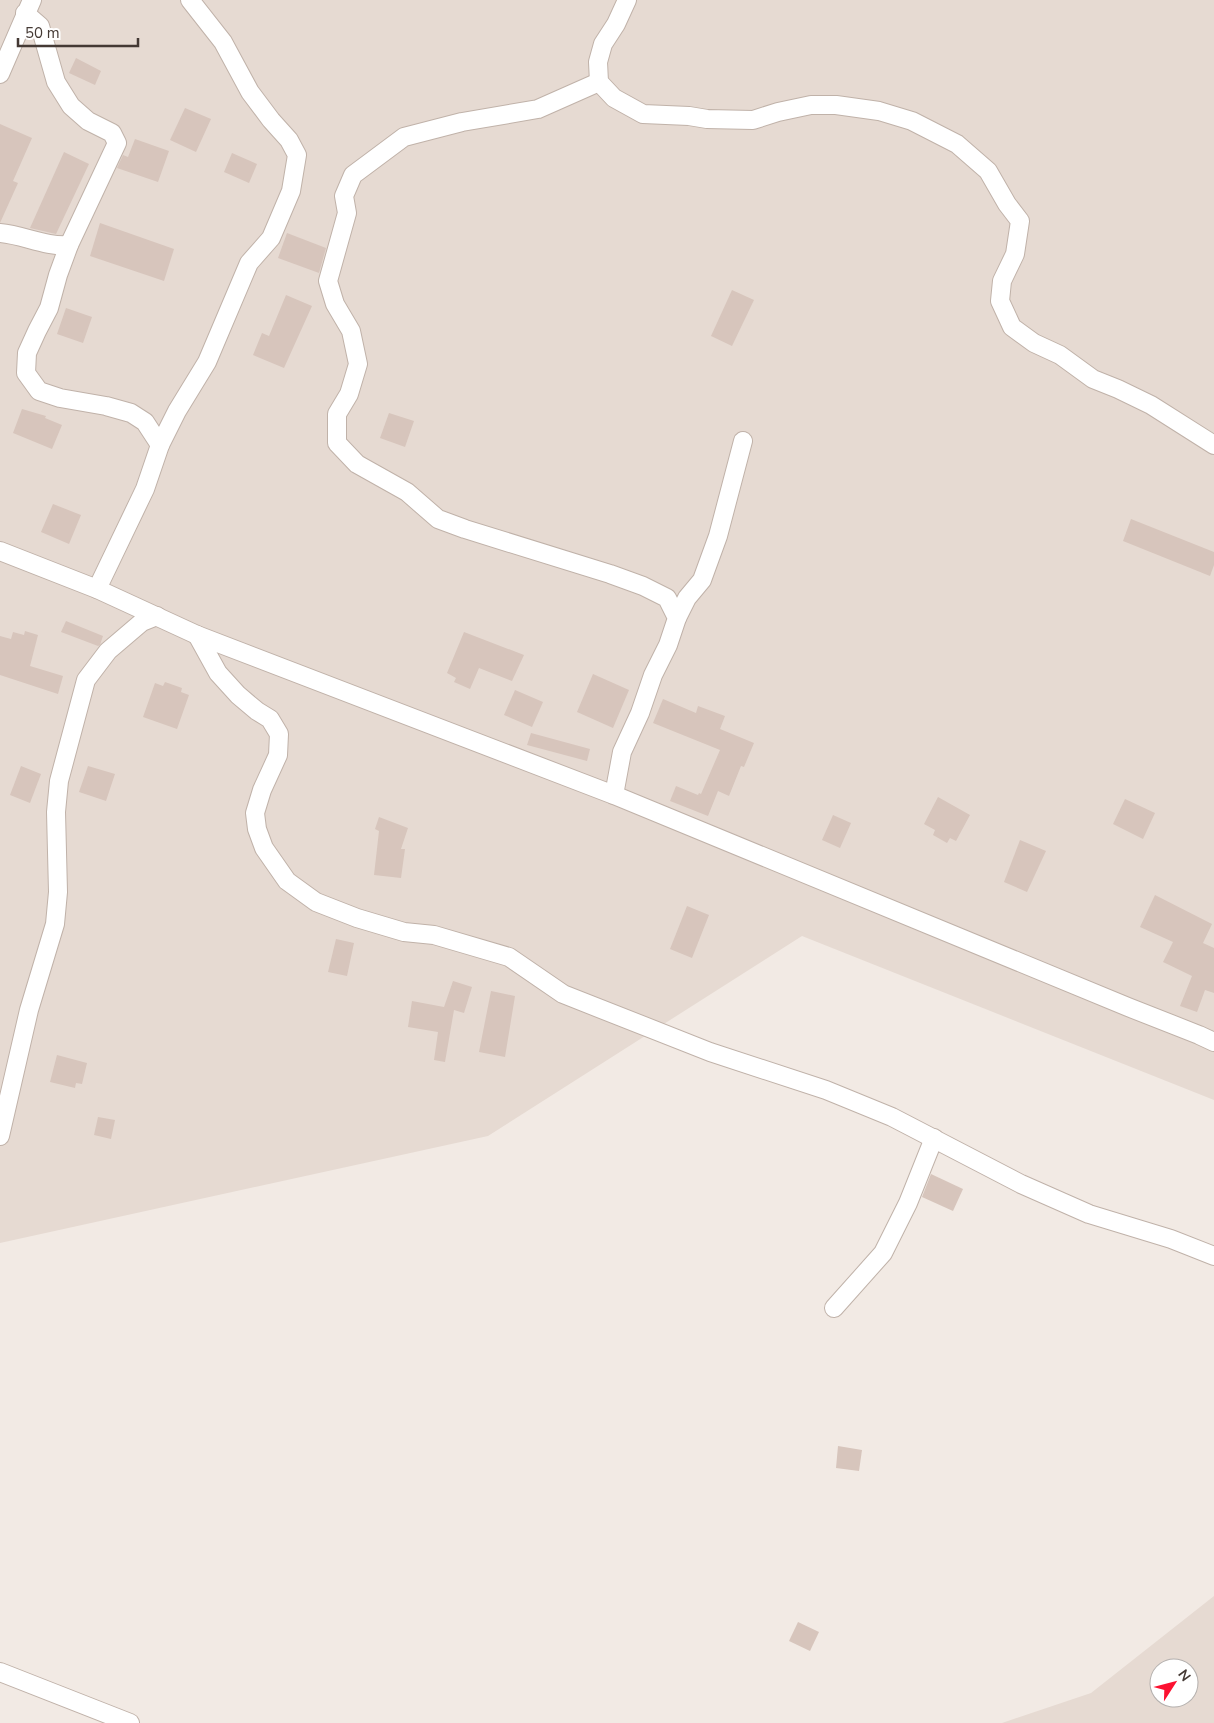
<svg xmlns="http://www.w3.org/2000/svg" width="1214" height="1723" font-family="'Nunito Sans',sans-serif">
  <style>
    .residential { fill: #e6dad2; fill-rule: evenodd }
    .building { fill: #d7c5bc }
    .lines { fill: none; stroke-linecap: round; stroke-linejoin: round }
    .minor-casing { stroke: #c0b2a9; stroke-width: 20 }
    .minor { stroke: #fff; stroke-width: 18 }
  </style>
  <rect width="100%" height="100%" fill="#f2eae4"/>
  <g class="residential">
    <polygon points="0,0 1214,0 1214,1100 802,936 488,1136 0,1243"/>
    <path d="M1214,1596V1723H1002L1091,1693ZM1159,1668H1189V1698H1159Z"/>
  </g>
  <g class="building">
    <polygon points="76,58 101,71 95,85 69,73"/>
    <polygon points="185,108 211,119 196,152 170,140"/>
    <polygon points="0,124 32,138 13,181 18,183 0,223"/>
    <polygon points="135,139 169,151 158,182 117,168 123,155 128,157"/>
    <polygon points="64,152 89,164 56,234 30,228"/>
    <polygon points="232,153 257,164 249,183 224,172"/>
    <polygon points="100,223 174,249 164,281 90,256"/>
    <polygon points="287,233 326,248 319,273 278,258"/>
    <polygon points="732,290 754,300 732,346 711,336"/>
    <polygon points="286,295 312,306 284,368 253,355 262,333 269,336"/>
    <polygon points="66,308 92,317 83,343 57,334"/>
    <polygon points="22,409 46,416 45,418 62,425 52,449 13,433"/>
    <polygon points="389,413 414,421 405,447 380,438"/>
    <polygon points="53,504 81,515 69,544 41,532"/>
    <polygon points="1131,519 1214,552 1214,565 1210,576 1123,541"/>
    <polygon points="66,621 103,636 100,645 98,646 61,632"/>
    <polygon points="25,631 38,635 30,666 63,676 58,694 0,675 0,636 11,639 13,632 24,635"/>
    <polygon points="464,632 524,655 512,681 479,668 470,689 454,682 456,678 447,673"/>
    <polygon points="593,674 629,690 613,728 577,712"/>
    <polygon points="165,682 182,688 181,692 189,695 177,729 143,717 155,683 163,686"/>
    <polygon points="515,690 543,702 532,727 504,715"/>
    <polygon points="663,699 696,713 698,706 725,716 720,729 754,743 744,767 741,766 729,796 718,791 708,816 670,801 676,786 698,795 699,793 701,794 720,750 653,723"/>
    <polygon points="531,733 590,749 587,761 527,745"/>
    <polygon points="21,766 41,774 30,803 10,795"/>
    <polygon points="88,766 115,774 106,801 79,792"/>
    <polygon points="938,797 970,815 956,841 950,838 947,843 933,835 935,830 924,824"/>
    <polygon points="1125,799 1155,813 1143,839 1113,824"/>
    <polygon points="833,815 851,823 840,848 822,840"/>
    <polygon points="379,817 408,828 401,849 405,849 401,878 374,875 379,831 375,829"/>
    <polygon points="1020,840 1046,851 1027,892 1004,882"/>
    <polygon points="1155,895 1212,924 1203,943 1214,948 1214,993 1205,990 1197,1012 1180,1006 1192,976 1163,962 1173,942 1140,927"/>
    <polygon points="687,906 709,915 692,958 670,949"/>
    <polygon points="336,939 354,943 347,976 328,972"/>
    <polygon points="453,981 472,987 464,1013 454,1010 445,1062 434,1060 438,1032 408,1027 412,1001 444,1007"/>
    <polygon points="491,991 515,996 505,1057 479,1052"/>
    <polygon points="57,1055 87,1063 82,1084 76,1083 75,1088 50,1082"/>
    <polygon points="98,1117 115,1120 111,1139 94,1135"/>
    <polygon points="931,1174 963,1189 953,1211 922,1197"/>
    <polygon points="838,1446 862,1450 859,1471 836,1468"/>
    <polygon points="798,1622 819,1632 810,1651 789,1641"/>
  </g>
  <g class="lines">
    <defs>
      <g id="minor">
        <polyline points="627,0 616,24 603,44 598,62 599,82 614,98 643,114 689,116 707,119 753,120 778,112 811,105 836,105 879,111 912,121 957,144 988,171 1007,204 1020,221 1015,254 1002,281 1000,301 1012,327 1034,343 1060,355 1093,379 1118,389 1151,405 1214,445"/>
        <polyline points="25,13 40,26 56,82 71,106 88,121 112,133 117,143 69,245 58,275 49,308 37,331 27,353 26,373 39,391 60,398 106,406 131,413 145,422 160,445 145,489 97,589"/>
        <polyline points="0,74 32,0"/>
        <polyline points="599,82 538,109 462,122 404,137 353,175 344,196 347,213 328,281 335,304 351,331 358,364 349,394 337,414 337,443 357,464 407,492 438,519 465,529 610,574 643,586 667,598 677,618 668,645 653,675 640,713 622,752 614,795"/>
        <path d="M0,233C24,235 45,247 69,245"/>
        <polyline points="160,445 177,411 207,362 249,263 271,238 291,191 297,155 289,140 271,120 250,92 223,42 190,0"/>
        <polyline points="0,551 97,589 197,635 614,795 1128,1007 1199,1035 1214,1042"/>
        <polyline points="677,618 687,598 702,580 718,536 743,441"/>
        <polyline points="197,635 218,673 238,695 257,711 270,719 279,734 278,755 262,790 255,813 257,829 264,848 287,881 316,902 357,918 404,932 434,935 509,957 563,994 710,1052 826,1090 892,1117 1021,1184 1089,1214 1171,1239 1214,1256"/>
        <polyline points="0,1136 29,1010 55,924 58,892 56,812 59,781 86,680 108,651 142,622 157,616"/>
        <polyline points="834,1308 883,1253 908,1203 934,1138"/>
        <polyline points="0,1672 130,1723"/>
      </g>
    </defs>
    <use href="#minor" class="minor-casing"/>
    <use href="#minor" class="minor"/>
  </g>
  <g transform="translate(1174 1683) rotate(54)"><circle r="24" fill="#ffffff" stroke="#b4b0ae"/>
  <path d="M0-4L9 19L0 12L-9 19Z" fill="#fc1131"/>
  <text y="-8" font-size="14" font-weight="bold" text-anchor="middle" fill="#443934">N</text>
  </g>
  <path d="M18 38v8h120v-8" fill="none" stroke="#443934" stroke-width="2.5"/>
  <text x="25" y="38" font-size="15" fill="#443934" stroke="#ffffff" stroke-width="4" paint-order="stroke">50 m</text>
</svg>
